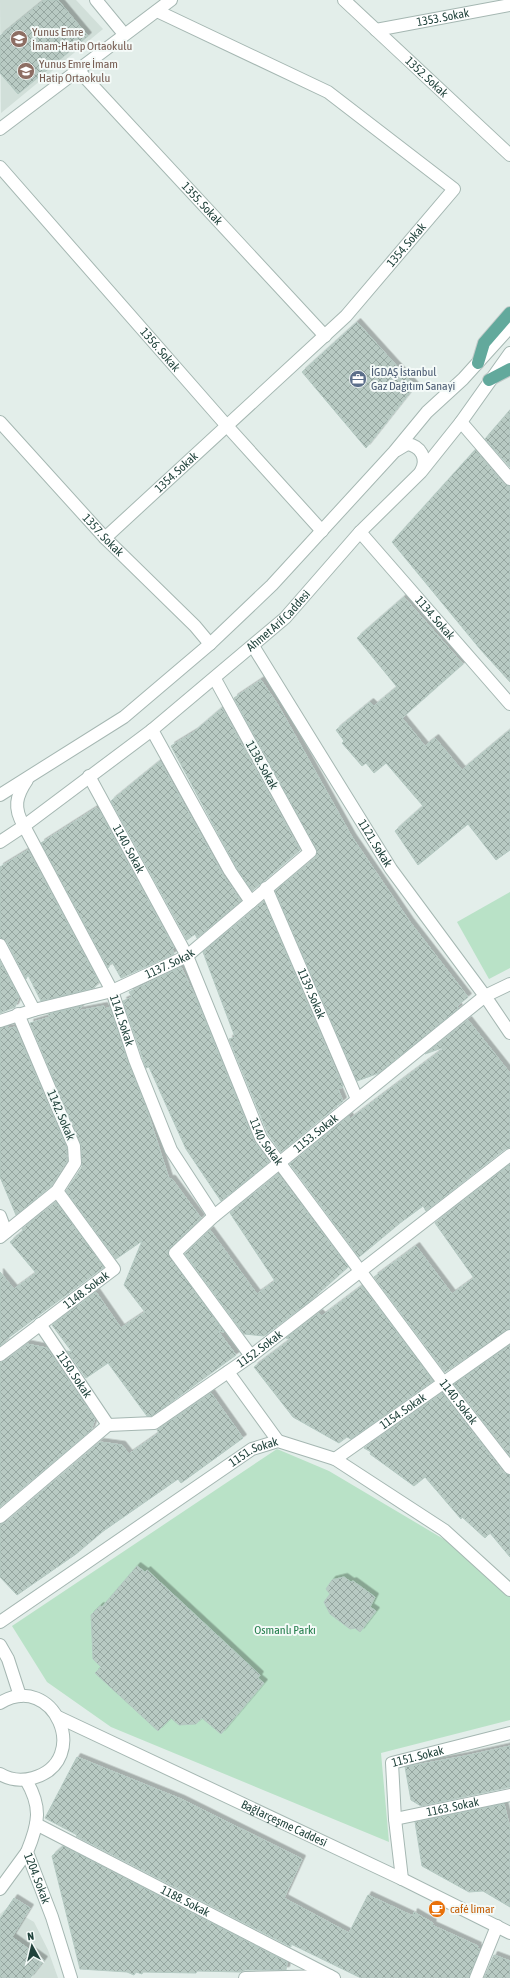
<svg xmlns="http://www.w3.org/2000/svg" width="510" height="1978" font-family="'Asap Condensed',sans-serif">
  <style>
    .built { fill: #d1dfd9 }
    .park { fill: #b9e2c7 }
    .building { fill: url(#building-cross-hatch); stroke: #b4c9c2; filter: url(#shadow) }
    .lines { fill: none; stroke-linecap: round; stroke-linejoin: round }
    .minor-casing { stroke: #a5b7b2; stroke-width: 14 }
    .tertiary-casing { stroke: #a5b7b2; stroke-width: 14 }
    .primary-casing { stroke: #c1cac8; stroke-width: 14 }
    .minor { stroke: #fff; stroke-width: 12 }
    .tertiary { stroke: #fff; stroke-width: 12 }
    .primary { stroke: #62a99c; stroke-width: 12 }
    .labels { text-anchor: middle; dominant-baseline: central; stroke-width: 4; stroke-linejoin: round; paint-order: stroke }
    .street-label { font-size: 12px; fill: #20423b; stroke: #f4faf8 }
    .education-label { font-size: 12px; fill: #785e54; stroke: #f4faf8; text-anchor: start }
    .service-label { font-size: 12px; fill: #4e5e75; stroke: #f4faf8; text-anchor: start }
    .park-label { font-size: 12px; fill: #257e4d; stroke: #f4faf8 }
    .food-label { font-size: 12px; fill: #c56008; stroke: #f4faf8; text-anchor: start }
  </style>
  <defs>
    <pattern id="building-cross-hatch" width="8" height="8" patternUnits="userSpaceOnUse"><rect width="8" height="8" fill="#b8cac3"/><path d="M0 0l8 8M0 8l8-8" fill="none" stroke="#95a6a0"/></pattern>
    <filter id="shadow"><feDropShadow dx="3.5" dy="-3.5" stdDeviation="0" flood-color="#0004"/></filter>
  </defs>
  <rect width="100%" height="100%" fill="#e3eeea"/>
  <g class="built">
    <polygon points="0,0 76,0 103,29 1,113"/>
    <polygon points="8,1907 34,1922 48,1950 58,1978 0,1978 0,1914"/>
  </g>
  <g class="park">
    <polygon points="510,892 510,968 489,979 457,922"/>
    <polygon points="277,1449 329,1471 457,1547 510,1597 510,1720 381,1753 389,1842 111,1727 47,1682 12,1626"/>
  </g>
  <g class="building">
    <polygon points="44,0 58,0 88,36 18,94 0,73 0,36"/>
    <polygon points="357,322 415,386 366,448 302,372"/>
    <polygon points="510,410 510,467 485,439"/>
    <polygon points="475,450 504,484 510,486 510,682 480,649 392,542"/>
    <polygon points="404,597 463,664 402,718 425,746 435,738 462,770 510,730 510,850 496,860 468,824 418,865 395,831 423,806 386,763 374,773 366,763 362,766 342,743 344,741 336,730 370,702 374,706 397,687 357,638"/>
    <polygon points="261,680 278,705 352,837 410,922 468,997 457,1006 459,1008 379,1073 357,1081 275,891 315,858 317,851 234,698"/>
    <polygon points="222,708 300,850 252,891 236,867 171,746 194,732"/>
    <polygon points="160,761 223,875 241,901 197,938 195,934 187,940 111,801"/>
    <polygon points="96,808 99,810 174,948 172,949 174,954 121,978 112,962 108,968 41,843"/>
    <polygon points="28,850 99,982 94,988 41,1001 28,975 26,979 7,942 0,938 0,867"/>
    <polygon points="264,901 343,1087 338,1089 343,1101 281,1152 268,1134 229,1039 235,1037 203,952"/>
    <polygon points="0,961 19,997 15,1007 0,1013"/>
    <polygon points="181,967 196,998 254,1141 269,1162 221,1201 186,1149 149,1067 146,1068 123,1001 132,997 129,992"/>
    <polygon points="82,1006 78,1011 104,1006 105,1009 110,1007 128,1062 145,1104 169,1179 172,1179 201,1218 170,1248 168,1254 224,1332 218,1331 236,1355 152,1416 147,1416 108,1363 86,1378 67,1351 72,1352 52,1325 96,1292 121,1328 145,1312 124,1285 142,1241 116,1259 66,1191 82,1167 81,1145 30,1023 50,1017 48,1014"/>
    <polygon points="468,1020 510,1073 510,1148 505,1149 426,1211 423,1206 400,1223 359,1257 290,1164 349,1116 350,1119 443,1049 442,1048 425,1054"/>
    <polygon points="8,1026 7,1029 15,1027 67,1148 67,1161 51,1186 16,1215 0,1177 0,1028"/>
    <polygon points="510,1164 510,1329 445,1372 374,1277 416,1246 452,1294 474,1278 435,1223"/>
    <polygon points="278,1174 348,1267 310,1301 264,1336 244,1334 185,1254 210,1230 257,1294 275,1281 230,1213"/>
    <polygon points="56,1202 104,1267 4,1341 6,1341 0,1346 0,1272 14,1289 36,1273 10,1242 23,1231 22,1229"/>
    <polygon points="362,1286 433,1381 351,1439 347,1437 339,1443 293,1417 254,1367 291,1339 286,1338 319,1313 322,1316"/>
    <polygon points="27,1344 47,1348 95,1419 91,1430 0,1507 0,1362 5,1361"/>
    <polygon points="510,1345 510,1456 454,1384"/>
    <polygon points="211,1393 243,1438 181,1483 178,1479 102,1532 76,1554 17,1595 0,1577 0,1524 5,1523 100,1442 122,1445 129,1454 159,1433 157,1430"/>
    <polygon points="442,1393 504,1473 510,1475 510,1557 490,1533 485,1538 462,1517 461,1519 425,1477 414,1486 370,1454 371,1452 364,1448"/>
    <polygon points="137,1566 145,1572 147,1570 260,1675 258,1678 264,1683 221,1734 202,1718 196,1724 179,1725 171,1718 158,1731 95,1673 101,1667 93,1659 91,1615 100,1606 102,1607"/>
    <polygon points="344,1577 351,1582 353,1581 375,1597 370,1607 376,1611 360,1632 355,1628 350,1629 330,1614 324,1602 330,1594 326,1589 332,1580"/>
    <polygon points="510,1746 510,1787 421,1806 411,1800 405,1767 465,1756"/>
    <polygon points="77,1757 181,1799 302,1859 284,1898 349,1933 368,1895 413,1916 414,1912 433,1923 432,1925 478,1946 477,1948 480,1949 469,1978 361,1978 291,1944 291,1947 76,1836 77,1835 45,1818"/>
    <polygon points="504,1804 510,1828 510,1907 483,1891 469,1892 422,1866 415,1822"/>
    <polygon points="63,1846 287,1962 286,1970 245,1970 240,1972 197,1971 196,1973 143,1972 142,1974 136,1972 134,1975 127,1972 80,1969 52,1856"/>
    <polygon points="14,1898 30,1908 12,1937 44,1960 30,1978 0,1978 0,1919"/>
    <polygon points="494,1955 510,1961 510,1978 484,1978"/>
  </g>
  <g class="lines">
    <defs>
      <g id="minor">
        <polyline points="96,0 124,34"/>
        <path id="s1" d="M344,0L510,155"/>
        <path id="s2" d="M376,30L510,5"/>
        <path id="s3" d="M79,71L325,336"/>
        <path id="s4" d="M0,167L227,426L322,531"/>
        <polyline points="461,422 510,479"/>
        <path id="s5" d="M360,532L510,704"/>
        <path id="s6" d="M105,538L346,316L454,189L328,92L157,11"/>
        <polyline points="152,730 230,871 251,902"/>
        <path id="s7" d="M89,776L187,956L261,1138L443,1382L510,1468"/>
        <path id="s8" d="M24,826L112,991L135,1060L171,1150L214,1216"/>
        <path id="s9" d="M266,888L357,1099"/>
        <polyline points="0,945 34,1010"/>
        <path id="s10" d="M0,1021L34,1010L112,991L187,956L310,852L215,679"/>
        <polyline points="0,1216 6,1232"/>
        <polyline points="0,1237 57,1191 75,1163 74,1146 18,1014"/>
        <path id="s11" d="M40,1324L108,1425"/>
        <path id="s12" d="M0,1355L114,1269L57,1191"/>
        <path id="s13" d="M251,1356L175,1253L214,1216L485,996L510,984"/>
        <polyline points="228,1372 278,1441"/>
        <path id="s14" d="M335,1459L510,1336"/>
        <path id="s15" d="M0,1517L108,1425L154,1423L251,1356L510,1155"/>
        <path id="s16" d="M0,1622L252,1449L278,1441L335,1459L444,1530L510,1590"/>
        <path id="s17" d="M26,1780C42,1807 39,1823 27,1852L52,1917L71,1978"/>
        <path id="s18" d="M395,1819L510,1795"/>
        <path id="s19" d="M36,1824L334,1978"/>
        <path id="s20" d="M402,1879L395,1819L392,1763L510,1733"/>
        <polyline points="0,1889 27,1852"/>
        <polyline points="245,1978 330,1976"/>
        <polyline points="476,1978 497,1926"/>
      </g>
      <g id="tertiary">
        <polyline points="0,129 171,0"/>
        <path id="s21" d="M0,422L105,538L195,626L210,644"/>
        <path d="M397,450L407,444C421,446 428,459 421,471"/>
        <path id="s22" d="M253,646L391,869L485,996L510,1033"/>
        <polyline points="0,795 124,717 210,644 272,585 394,452 427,412 463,379 510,327"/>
        <path d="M24,826C13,808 16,796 27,780"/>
        <path id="s23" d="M0,842L24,826L152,730L285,618L360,532L421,472L461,422L510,353"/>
        <polyline points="0,1645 8,1659 20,1696"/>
        <path d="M0,1703C54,1670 93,1761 33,1778C22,1781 10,1780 0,1774"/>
        <path id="s24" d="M58,1717L402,1879L510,1933"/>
      </g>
      <g id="primary">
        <polyline points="478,363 484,343 510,313"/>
        <polyline points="489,380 510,369"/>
      </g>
    </defs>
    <use href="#minor" class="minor-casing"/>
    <use href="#tertiary" class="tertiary-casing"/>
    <use href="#primary" class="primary-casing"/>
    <use href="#minor" class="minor"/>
    <use href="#tertiary" class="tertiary"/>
    <use href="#primary" class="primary"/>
  </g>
  <defs>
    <symbol id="school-disc" viewBox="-11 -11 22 22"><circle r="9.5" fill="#8d6e63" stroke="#f4faf8"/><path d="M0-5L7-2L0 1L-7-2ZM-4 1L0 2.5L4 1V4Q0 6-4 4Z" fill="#fff"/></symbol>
    <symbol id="office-disc" viewBox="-11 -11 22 22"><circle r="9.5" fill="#5c6f8a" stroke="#f4faf8"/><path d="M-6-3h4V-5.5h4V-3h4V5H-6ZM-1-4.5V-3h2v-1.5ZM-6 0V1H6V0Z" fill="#fff"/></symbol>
    <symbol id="cafe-disc" viewBox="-11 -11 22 22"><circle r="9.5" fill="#e8710a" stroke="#f4faf8"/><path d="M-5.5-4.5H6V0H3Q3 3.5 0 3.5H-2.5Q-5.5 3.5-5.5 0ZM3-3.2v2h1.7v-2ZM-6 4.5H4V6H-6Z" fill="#fff"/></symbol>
  </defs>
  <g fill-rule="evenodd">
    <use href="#school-disc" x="9" y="29" width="20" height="20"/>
    <use href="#school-disc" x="16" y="61" width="20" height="20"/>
    <use href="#office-disc" x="348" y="369" width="20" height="20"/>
    <use href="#cafe-disc" x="427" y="1899" width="20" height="20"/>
  </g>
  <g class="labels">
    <g class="street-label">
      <text stroke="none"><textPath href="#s2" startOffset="68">1353. Sokak</textPath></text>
      <text stroke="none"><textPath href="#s1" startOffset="113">1352. Sokak</textPath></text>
      <text stroke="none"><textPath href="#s3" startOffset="181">1355. Sokak</textPath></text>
      <text stroke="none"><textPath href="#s6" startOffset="421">1354. Sokak</textPath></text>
      <text stroke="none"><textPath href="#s4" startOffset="243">1356. Sokak</textPath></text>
      <text stroke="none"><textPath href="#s6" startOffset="97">1354. Sokak</textPath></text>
      <text stroke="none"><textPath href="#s21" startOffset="153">1357. Sokak</textPath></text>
      <text stroke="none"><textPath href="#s5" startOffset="114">1134. Sokak</textPath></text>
      <text stroke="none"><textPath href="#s23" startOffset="356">Ahmet Arif Caddesi</textPath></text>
      <text transform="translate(262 765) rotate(61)">1138. Sokak</text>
      <text stroke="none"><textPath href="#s22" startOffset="232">1121. Sokak</textPath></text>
      <text stroke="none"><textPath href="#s7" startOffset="83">1140. Sokak</textPath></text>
      <text stroke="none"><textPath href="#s10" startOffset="180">1137. Sokak</textPath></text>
      <text stroke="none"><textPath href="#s9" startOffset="115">1139. Sokak</textPath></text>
      <text stroke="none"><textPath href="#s8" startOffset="218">1141. Sokak</textPath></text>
      <text transform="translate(61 1115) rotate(67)">1142. Sokak</text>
      <text stroke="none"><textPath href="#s13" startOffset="313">1153. Sokak</textPath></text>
      <text stroke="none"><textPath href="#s7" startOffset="407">1140. Sokak</textPath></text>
      <text stroke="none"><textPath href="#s12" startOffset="108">1148. Sokak</textPath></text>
      <text stroke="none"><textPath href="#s15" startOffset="317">1152. Sokak</textPath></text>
      <text stroke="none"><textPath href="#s11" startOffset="61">1150. Sokak</textPath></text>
      <text stroke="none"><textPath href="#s7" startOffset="731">1140. Sokak</textPath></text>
      <text stroke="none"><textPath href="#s14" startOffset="83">1154. Sokak</textPath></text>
      <text stroke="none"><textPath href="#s16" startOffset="306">1151. Sokak</textPath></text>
      <text stroke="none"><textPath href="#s20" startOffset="143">1151. Sokak</textPath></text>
      <text stroke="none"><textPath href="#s18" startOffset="59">1163. Sokak</textPath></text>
      <text stroke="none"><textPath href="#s24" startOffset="250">Bağlarçeşme Caddesi</textPath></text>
      <text stroke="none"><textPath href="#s17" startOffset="104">1204. Sokak</textPath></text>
      <text stroke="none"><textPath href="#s19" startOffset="168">1188. Sokak</textPath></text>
    </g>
    <g class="education-label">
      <text x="32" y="32">Yunus Emre<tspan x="32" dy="14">İmam-Hatip Ortaokulu</tspan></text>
      <text x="39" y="64">Yunus Emre İmam<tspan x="39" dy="14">Hatip Ortaokulu</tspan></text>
    </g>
    <g class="service-label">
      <text x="371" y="372">İGDAŞ İstanbul<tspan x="371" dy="14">Gaz Dağıtım Sanayi</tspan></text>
    </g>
    <g class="park-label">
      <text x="285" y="1630">Osmanlı Parkı</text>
    </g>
    <g class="food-label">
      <text x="450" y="1909">café limar</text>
    </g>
  </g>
  <g transform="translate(32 1946) rotate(352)" stroke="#f4faf8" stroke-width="3" paint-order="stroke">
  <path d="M0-3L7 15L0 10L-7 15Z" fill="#20423b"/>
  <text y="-6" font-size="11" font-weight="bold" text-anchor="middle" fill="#20423b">N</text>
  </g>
</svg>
